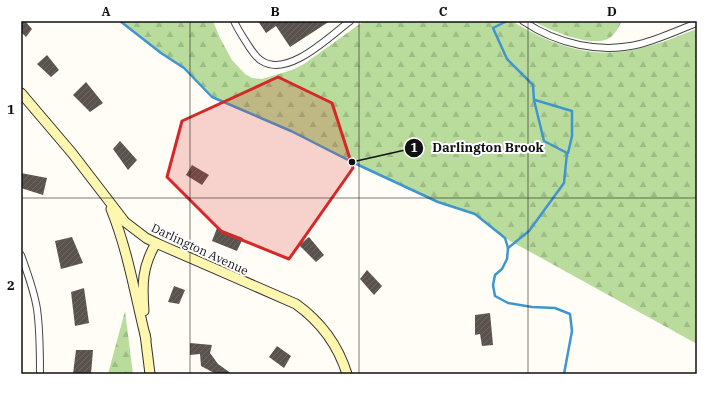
<svg xmlns="http://www.w3.org/2000/svg" width="718" height="395" font-family="'IBM Plex Serif',serif">
  <style>
    .forest { fill: url(#forest-firs) }
    .lines { fill: none; stroke-linecap: round; stroke-linejoin: round }
    .stream { stroke: #3f96cf; stroke-width: 2.5 }
    .building { fill: url(#building-hatch) }
    .minor-casing { stroke: #444; stroke-width: 8 }
    .secondary-casing { stroke: #333; stroke-width: 11 }
    .minor { stroke: #fff; stroke-width: 6 }
    .secondary { stroke: #fff6b0; stroke-width: 9 }
    .marked { fill: #d62828; fill-opacity: 0.2; stroke: #d62828; stroke-width: 3; stroke-linejoin: round }
    .grid { fill: none; stroke: #111; stroke-width: 1; stroke-opacity: 0.55 }
    .labels { text-anchor: middle; dominant-baseline: central; stroke-width: 4; stroke-linejoin: round; paint-order: stroke }
    .street-label { font-size: 12px; fill: #111; stroke: #fff }
    .leader { fill: none; stroke: #111; stroke-width: 1.5 }
    .callout-dot { fill: #111; stroke: #fff; stroke-width: 1.5 }
    .mark-label { font-size: 12px; text-anchor: middle; font-weight: bold; fill: #fff }
    .callout-label { font-size: 13px; text-anchor: middle; font-weight: bold; fill: #111; stroke: #fff; stroke-width: 4; stroke-linejoin: round; paint-order: stroke }
    .neatline { fill: none; stroke: #111; stroke-width: 1.5 }
    .grid-label { font-size: 13px; text-anchor: middle; font-weight: bold; fill: #111 }
  </style>
  <defs>
    <pattern id="forest-firs" width="22" height="20" patternUnits="userSpaceOnUse"><rect width="22" height="20" fill="#b9dc9c"/><path d="M5 1l3.5 6h-7zM16 11l3.5 6h-7z" fill="#9ebc85"/></pattern>
    <pattern id="building-hatch" width="6" height="6" patternUnits="userSpaceOnUse"><rect width="6" height="6" fill="#5a524d"/><path d="M-1 1l2-2M0 6l6-6M5 7l2-2" fill="none" stroke="#6d6662"/></pattern>
  </defs>
  <rect width="100%" height="100%" fill="#fffdf5"/>
  <g class="forest">
    <path d="M120,21H213L220,38L232,60L245,74L252,78L262,79L292,70L304,64L364,21H512C554,47 596,61 645,47C663,43 680,35 697,29V344L505,238L475,214L438,202L352,162L291,131L212,97L184,68L161,53Z"/>
    <path d="M533,21H622C619,26 616,33 611,37C595,50 549,30 533,21Z"/>
    <polygon points="125,311 133,374 108,374"/>
  </g>
  <g class="lines">
    <g class="stream">
      <polyline points="120,21 161,53 184,68 212,97 291,131 352,162 438,202 475,214 505,238 508,248 507,259 502,269 495,275 493,285 495,296 508,303 532,307 555,308 570,314 572,331 564,374"/>
      <polyline points="507,21 493,28 507,59 533,85 534,100 544,141 567,153 564,183 529,231 508,248"/>
      <polyline points="535,100 572,111 572,136 568,153"/>
    </g>
  </g>
  <g class="building">
    <polygon points="21,21 25,21 32,29 26,37 21,32"/>
    <polygon points="258,21 330,21 290,47 276,26 266,33"/>
    <polygon points="47,55 59,70 51,77 37,64"/>
    <polygon points="86,82 103,103 90,112 73,95"/>
    <polygon points="120,141 137,160 128,170 113,149"/>
    <polygon points="192,165 209,175 202,185 186,175"/>
    <polygon points="21,173 47,178 43,195 21,188"/>
    <polygon points="217,228 243,238 237,251 212,241"/>
    <polygon points="72,237 83,263 61,269 55,241"/>
    <polygon points="309,237 324,255 316,262 299,245"/>
    <polygon points="367,270 382,286 374,295 360,279"/>
    <polygon points="174,286 185,290 179,304 168,302"/>
    <polygon points="84,288 89,323 75,326 71,292"/>
    <polygon points="490,313 493,345 482,346 480,334 475,335 475,315"/>
    <polygon points="190,343 212,345 210,353 218,364 232,374 216,374 201,366 200,354 190,355"/>
    <polygon points="277,346 291,356 284,368 269,357"/>
    <polygon points="76,350 93,350 91,374 73,374"/>
  </g>
  <g class="lines">
    <defs>
      <g id="minor">
        <path d="M234,21C238,30 243,37 248,45C252,51 256,58 262,61C288,78 330,36 350,21"/>
        <path d="M523,21C557,44 600,54 640,44C659,39 678,30 697,23"/>
        <path d="M21,255C27,272 34,290 37,309C40,330 40,352 40,374"/>
      </g>
      <g id="secondary">
        <path d="M21,93L72,153L125,222L146,238L156,243L296,304C321,322 338,345 347,374"/>
        <path d="M111,209C128,251 135,295 146,339"/>
        <path d="M144,311C142,284 142,267 156,243"/>
        <polyline points="145,334 150,374"/>
      </g>
    </defs>
    <use href="#minor" class="minor-casing"/>
    <use href="#secondary" class="secondary-casing"/>
    <use href="#minor" class="minor"/>
    <use href="#secondary" class="secondary"/>
  </g>
  <path class="marked" d="M278,77L332,103L353,168L289,259L222,232L167,177L182,121Z"/>
  <path class="grid" d="M190,21V374M359,21V374M528,21V374M21,198H697"/>
  <g class="labels">
    <g class="street-label">
      <text transform="translate(200 249) rotate(25)">Darlington Avenue</text>
    </g>
  </g>
  <path class="leader" d="M352 162L414 148"/>
  <g class="callout-dot">
    <circle cx="352" cy="162" r="4"/>
    <circle cx="414" cy="148" r="10"/>
  </g>
  <g class="mark-label">
    <text x="414" y="152">1</text>
  </g>
  <g class="callout-label">
    <text x="488" y="152">Darlington Brook</text>
  </g>
  <rect width="718" height="395" fill="none" stroke="#ffffff" stroke-width="44"/>
  <rect x="22" y="22" width="674" height="351" class="neatline"/>
  <g class="grid-label">
    <text x="106" y="16">A</text>
    <text x="275" y="16">B</text>
    <text x="443" y="16">C</text>
    <text x="612" y="16">D</text>
    <text x="11" y="114">1</text>
    <text x="11" y="290">2</text>
  </g>
</svg>
